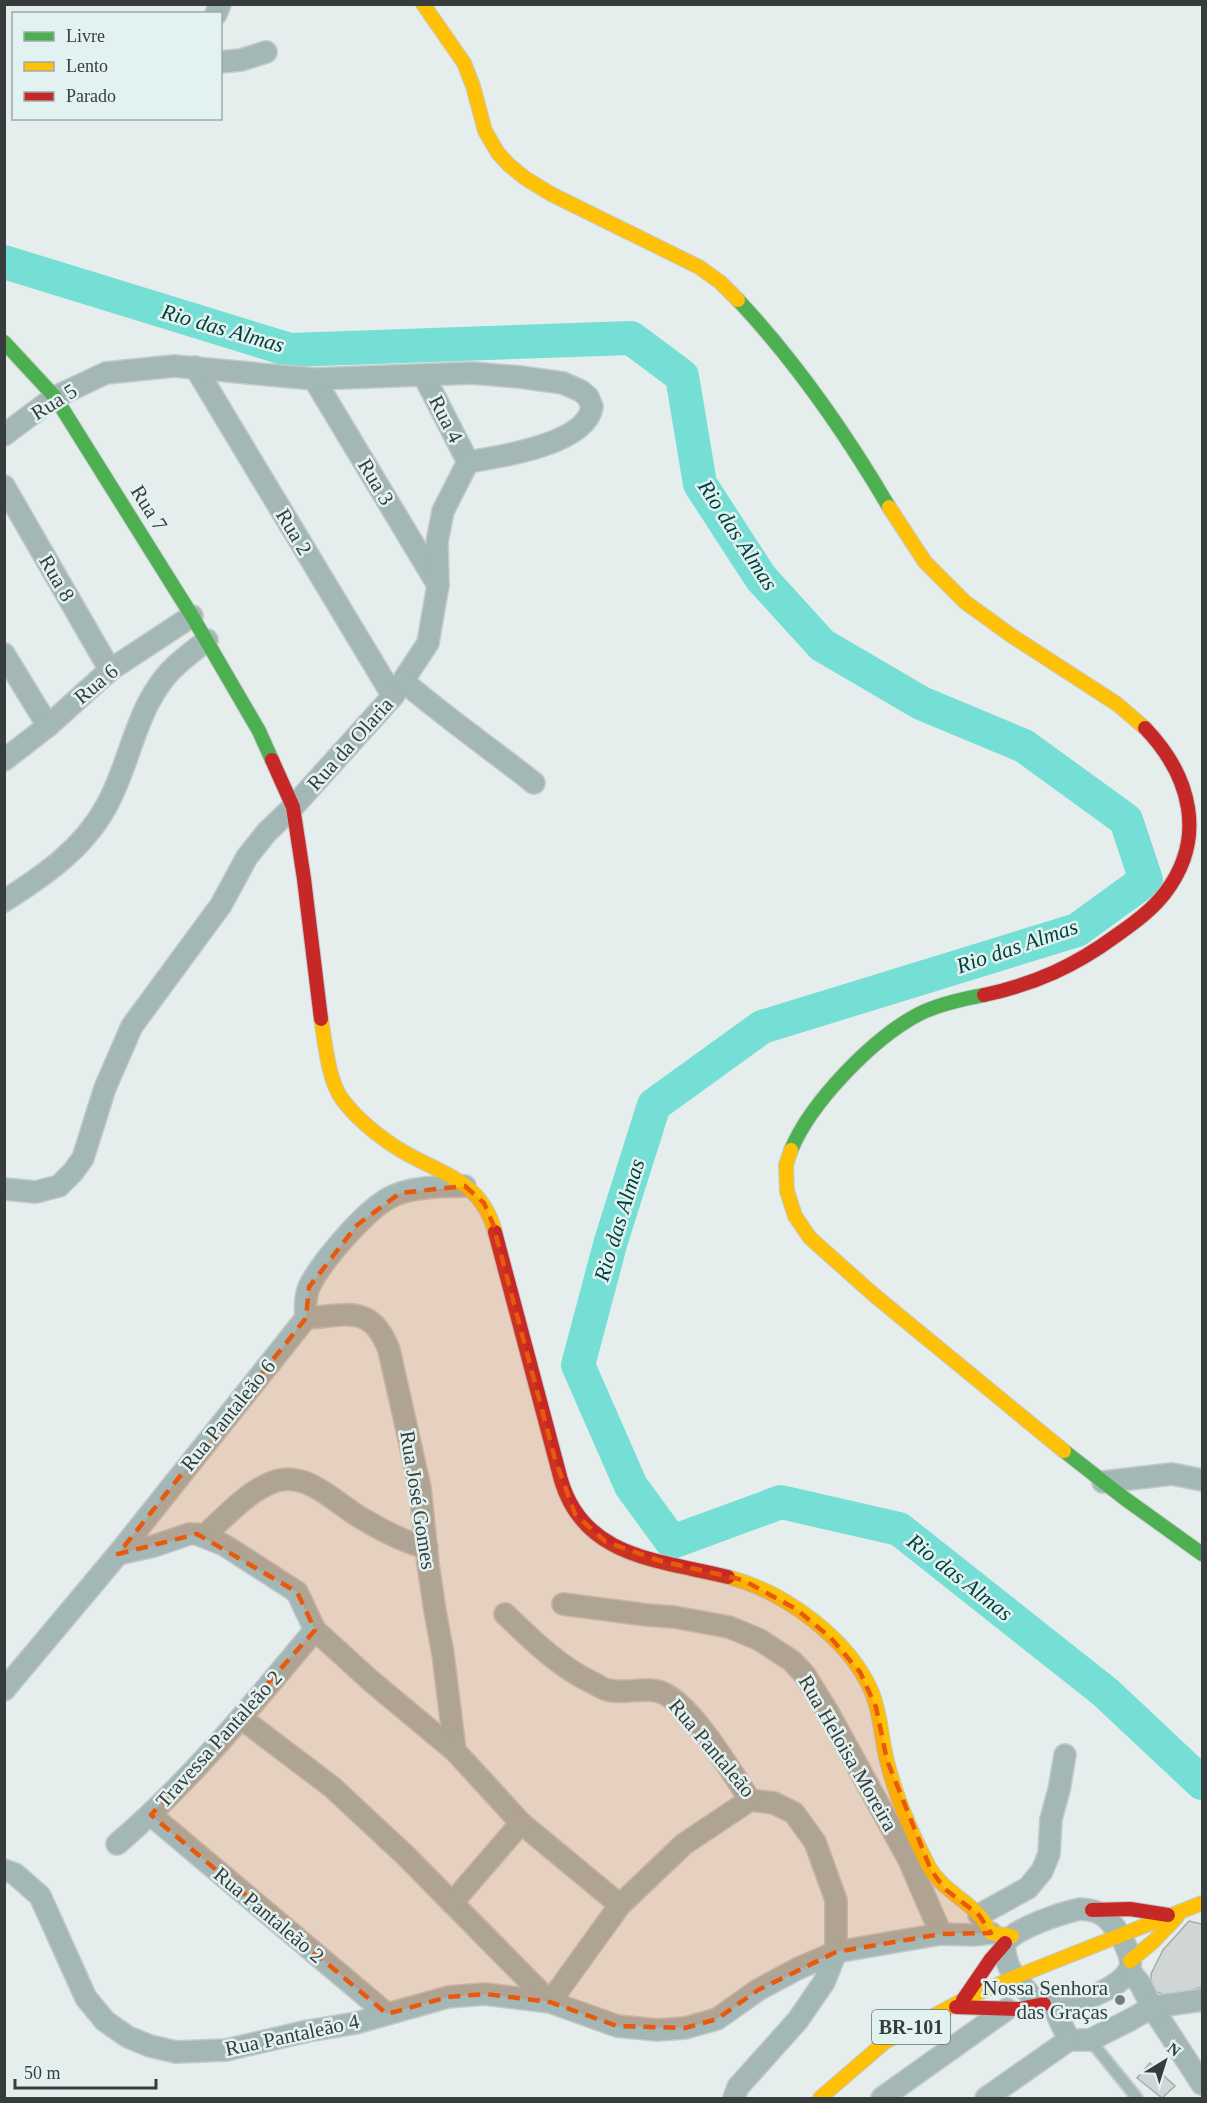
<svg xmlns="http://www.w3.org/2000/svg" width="1207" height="2103" font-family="'Times New Roman',serif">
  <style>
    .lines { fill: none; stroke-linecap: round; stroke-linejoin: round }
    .river { stroke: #75dfd5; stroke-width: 34 }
    .building { fill: #cfd6d5; stroke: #a6acac; stroke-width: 1.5 }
    .lane-casing { stroke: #c4cac9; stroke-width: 14 }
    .street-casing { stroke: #c4cac9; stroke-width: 24 }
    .fast-casing { stroke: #c4cac9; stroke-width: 16 }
    .slow-casing { stroke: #c4cac9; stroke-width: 16 }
    .jam-casing { stroke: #c4cac9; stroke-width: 16 }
    .lane { stroke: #a2b7b6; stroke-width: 10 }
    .street { stroke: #a2b7b6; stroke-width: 21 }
    .fast { stroke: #4caf50; stroke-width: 14 }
    .slow { stroke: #ffc107; stroke-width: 14 }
    .jam { stroke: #c62828; stroke-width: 14 }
    .marked { fill: #e8590c; fill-opacity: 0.2; stroke: #e8590c; stroke-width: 4.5; stroke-dasharray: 12 8; stroke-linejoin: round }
    .poi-dot { fill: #747b7b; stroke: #e2f2f0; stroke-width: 2 }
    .labels { text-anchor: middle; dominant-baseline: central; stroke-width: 5; stroke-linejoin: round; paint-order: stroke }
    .shield { fill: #e2f2f0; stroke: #6a7373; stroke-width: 1.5 }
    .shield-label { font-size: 20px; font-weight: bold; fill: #373d3d }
    .street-label { font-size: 21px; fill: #373d3d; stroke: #e2f2f0 }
    .poi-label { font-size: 21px; fill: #373d3d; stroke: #e2f2f0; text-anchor: end }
    .water-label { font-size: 22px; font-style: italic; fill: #00423e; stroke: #e2f2f0 }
  </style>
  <rect width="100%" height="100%" fill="#e6eeed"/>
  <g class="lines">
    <polyline class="river" points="4,262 290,350 631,338 682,376 700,484 761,578 822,645 921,703 1024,746 1126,820 1146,880 1077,930 762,1027 654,1105 611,1241 578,1365 631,1486 672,1542 781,1502 899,1529 1105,1692 1202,1783"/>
  </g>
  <g class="building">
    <polygon points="1189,1921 1202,1924 1202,1987 1170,1997 1152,1990 1151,1974 1163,1950"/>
    <polygon points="1150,2063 1175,2086 1162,2098 1137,2078"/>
  </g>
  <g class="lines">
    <defs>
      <polyline id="lane" points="1090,2040 1137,2098"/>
      <g id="street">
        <polyline points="216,14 220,4"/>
        <polyline points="220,62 241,60 266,52"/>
        <polyline points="195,367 393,696"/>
        <polyline points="424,376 468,462"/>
        <polyline points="314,379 438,585"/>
        <path d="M4,435L55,397L106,373L174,366L314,379L472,373L520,377L563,383L581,391L588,397L592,407C586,444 500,457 468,462L443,511L437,542L438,585L428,643L393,696L293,807L267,832L247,857L221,905L132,1026L105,1088L83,1158L73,1172L59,1186L36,1192L4,1189"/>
        <polyline points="4,486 110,670"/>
        <polyline points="4,654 48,726"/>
        <path d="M403,681C445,717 491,749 534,783"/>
        <polyline points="4,760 48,726 110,670 192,616"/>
        <path d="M4,901C45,875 84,848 107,805C130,763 135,713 166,676C177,662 193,652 207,640"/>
        <path d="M306,1318C347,1316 371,1303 389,1350L420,1488L428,1564L435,1611L443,1654L455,1751"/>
        <polyline points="1103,1482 1172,1474 1202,1480"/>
        <path d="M204,1536C225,1517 247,1492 273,1482C307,1469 337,1505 363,1519C383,1531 404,1542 427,1548"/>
        <polyline points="118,1554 154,1546 189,1534 197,1534 224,1545 297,1592 315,1630 371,1681 455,1751 521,1823 620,1905"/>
        <polyline points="563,1604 647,1615 674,1617 729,1627 760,1640 792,1661 805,1675 828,1712 909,1860 941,1934"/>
        <path d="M505,1614C532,1640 557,1665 591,1682C596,1684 602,1689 608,1690C628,1695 648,1684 667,1695C696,1712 731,1771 750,1800L774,1803L794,1813L815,1842L836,1900V1952L824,1982L798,2020L738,2087L734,2098"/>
        <path d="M4,1690L118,1554L306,1318C305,1307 305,1297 309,1287C321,1262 364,1212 389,1198C410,1186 441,1187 465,1186"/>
        <polyline points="241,1718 332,1787 406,1856 550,2002 617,2026 657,2030 685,2028 717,2019 758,1990 797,1969 836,1952 941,1934 973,1935 991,1933"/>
        <polyline points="151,1815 387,2014"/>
        <path d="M117,1844C191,1781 253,1704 315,1630"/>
        <polyline points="4,1870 15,1874 40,1896 86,1998 105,2021 128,2037 150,2046 176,2052 226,2050 308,2031 356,2023 448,1997 485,1994 550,2002 620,1905 684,1844 750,1800"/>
        <polyline points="452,1903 521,1823"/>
        <path d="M1080,1909C1102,1910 1108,1917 1120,1935C1125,1944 1134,1960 1129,1970C1120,1989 1066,2010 1047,2005C1034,2001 1027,1991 1019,1982C1010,1971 1003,1957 1005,1943C1016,1928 1061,1913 1080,1909Z"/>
        <polyline points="979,1915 1028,1888 1042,1871 1049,1854 1051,1819 1059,1790 1065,1755"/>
        <polyline points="1129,1970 1141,1985 1152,2007 1202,2084"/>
        <polyline points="1053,2006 1069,2040"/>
        <polyline points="1069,2040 1090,2040 1130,2020 1152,2007 1202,2000"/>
        <polyline points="882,2098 1007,2009"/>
        <polyline points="986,2098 1069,2040"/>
      </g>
      <g id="fast">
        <path d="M738,300C796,362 846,434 889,507"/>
        <polyline points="4,342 55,397 192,616 259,731 272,760"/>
        <path d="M791,1150C811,1102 873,1038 919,1014C939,1004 962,999 984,995"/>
        <polyline points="1064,1451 1124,1498 1202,1554"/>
      </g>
      <g id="slow">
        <polyline points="423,4 464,63 473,86 485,131 498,153 509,165 525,178 551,194 699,267 720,282 738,300"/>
        <polyline points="889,507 925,562 965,602 1012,636 1117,704 1145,728"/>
        <path d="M321,1019C325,1041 328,1080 342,1099C356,1118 377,1135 397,1148C438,1174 481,1178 495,1232"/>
        <polyline points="791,1150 786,1165 787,1191 795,1216 810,1238 874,1295 1064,1451"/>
        <path d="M728,1577C783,1591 847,1637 871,1690C881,1713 881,1738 887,1761C896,1798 912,1834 929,1867C941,1888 962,1897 978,1914C984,1920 987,1927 991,1933L1012,1936"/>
        <polyline points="1130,1961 1154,1941 1177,1917"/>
        <polyline points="820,2098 885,2042 963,2000 1015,1977 1202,1903"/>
      </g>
      <g id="jam">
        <polyline points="272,760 293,807 304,879 321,1019"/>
        <path d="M984,995C1035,984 1075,966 1117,935C1134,923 1152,910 1165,893C1207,838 1191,776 1145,728"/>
        <path d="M495,1232L561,1480C584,1559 661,1560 728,1577"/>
        <polyline points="1092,1910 1130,1909 1168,1915"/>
        <polyline points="963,2000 991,1959 1005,1943"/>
        <polyline points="956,2007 1019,2009 1044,2004"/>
      </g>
    </defs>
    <use href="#lane" class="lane-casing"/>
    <use href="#street" class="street-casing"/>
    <use href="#fast" class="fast-casing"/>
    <use href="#slow" class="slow-casing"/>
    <use href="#jam" class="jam-casing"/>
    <use href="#lane" class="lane"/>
    <use href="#street" class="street"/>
    <use href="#fast" class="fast"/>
    <use href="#slow" class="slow"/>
    <use href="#jam" class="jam"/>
  </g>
  <path class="marked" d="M465,1186L484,1203L493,1224L555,1459L575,1514L606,1542L661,1561L743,1580L796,1609L830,1637L860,1672L876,1707L887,1760L931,1870L945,1889L979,1915L991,1933L941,1934L836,1952L758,1990L717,2019L685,2028L617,2026L550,2002L485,1994L448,1997L387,2014L151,1815L315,1630L297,1592L197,1534L118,1554L306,1318L309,1287L357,1225L400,1193Z"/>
  <circle class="poi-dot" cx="1120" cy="2000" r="6"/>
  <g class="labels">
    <rect class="shield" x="872" y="2010" width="78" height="34" rx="4.5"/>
    <g class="shield-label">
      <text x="911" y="2027">BR-101</text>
    </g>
    <g class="street-label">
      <text transform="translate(54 402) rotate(-32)">Rua 5</text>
      <text transform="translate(446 419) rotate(63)">Rua 4</text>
      <text transform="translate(376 482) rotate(59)">Rua 3</text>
      <text transform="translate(149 508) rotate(58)">Rua 7</text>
      <text transform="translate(294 532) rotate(59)">Rua 2</text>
      <text transform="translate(57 578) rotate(60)">Rua 8</text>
      <text transform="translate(96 684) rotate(-40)">Rua 6</text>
      <text transform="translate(350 744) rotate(-48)">Rua da Olaria</text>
      <text transform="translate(228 1415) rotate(-51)">Rua Pantaleão 6</text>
      <text transform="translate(418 1500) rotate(81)">Rua José Gomes</text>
      <text transform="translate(219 1739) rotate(-48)">Travessa Pantaleão 2</text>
      <text transform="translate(712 1748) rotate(50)">Rua Pantaleão</text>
      <text transform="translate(848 1753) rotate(60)">Rua Heloisa Moreira</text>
      <text transform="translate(269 1915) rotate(40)">Rua Pantaleão 2</text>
      <text transform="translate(292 2035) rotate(-12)">Rua Pantaleão 4</text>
    </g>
    <g class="poi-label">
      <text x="1108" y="1988">Nossa Senhora<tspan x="1108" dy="24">das Graças</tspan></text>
    </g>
    <g class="water-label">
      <text transform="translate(223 328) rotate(16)">Rio das Almas</text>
      <text transform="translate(738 535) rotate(57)">Rio das Almas</text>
      <text transform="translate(1017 946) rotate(-19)">Rio das Almas</text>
      <text transform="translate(619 1220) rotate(-73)">Rio das Almas</text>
      <text transform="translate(960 1577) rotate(38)">Rio das Almas</text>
    </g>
  </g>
  <rect width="1207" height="2103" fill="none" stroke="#373d3d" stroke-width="12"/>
  <rect x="12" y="12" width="210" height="108" fill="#e2f2f0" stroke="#9eaaa8" stroke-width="1.5"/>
  <rect x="24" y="32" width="30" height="9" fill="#4caf50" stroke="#9eaaa8" stroke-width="1.5"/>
  <text x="66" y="42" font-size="18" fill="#373d3d">Livre</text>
  <rect x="24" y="62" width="30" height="9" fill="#ffc107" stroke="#9eaaa8" stroke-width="1.5"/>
  <text x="66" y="72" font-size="18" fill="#373d3d">Lento</text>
  <rect x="24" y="92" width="30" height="9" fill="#c62828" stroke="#9eaaa8" stroke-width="1.5"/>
  <text x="66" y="102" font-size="18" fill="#373d3d">Parado</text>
  <g transform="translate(1165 2061) rotate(38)" stroke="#e2f2f0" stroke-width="4.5" paint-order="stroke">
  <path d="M0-4.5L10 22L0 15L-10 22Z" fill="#373d3d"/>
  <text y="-9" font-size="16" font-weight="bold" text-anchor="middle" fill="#373d3d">N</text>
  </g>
  <path d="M15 2079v9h141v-9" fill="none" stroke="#373d3d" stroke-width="3"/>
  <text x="24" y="2079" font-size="18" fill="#373d3d" stroke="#e2f2f0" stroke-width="4.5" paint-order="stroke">50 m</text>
</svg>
